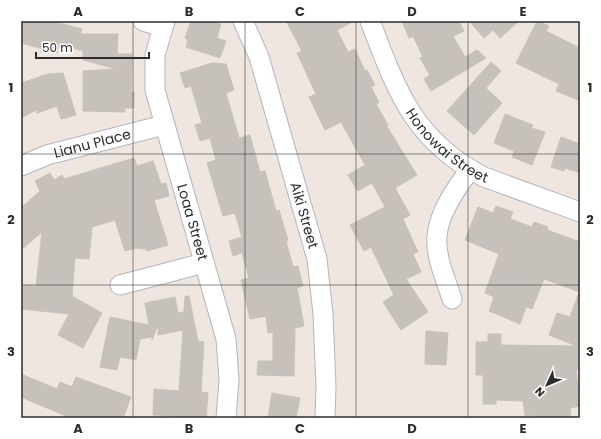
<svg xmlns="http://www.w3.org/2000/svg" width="601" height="439" font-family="Poppins,sans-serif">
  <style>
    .building { fill: #c6c1ba; stroke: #cac2b8 }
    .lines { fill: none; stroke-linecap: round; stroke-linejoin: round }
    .minor-casing { stroke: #b2b6c0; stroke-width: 21 }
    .minor { stroke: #fff; stroke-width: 19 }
    .grid { fill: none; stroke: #2c2c2c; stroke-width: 1; stroke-opacity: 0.55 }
    .labels { text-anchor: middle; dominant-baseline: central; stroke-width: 3; stroke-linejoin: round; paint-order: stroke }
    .street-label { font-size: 14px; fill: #2c2c2c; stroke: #fff }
    .neatline { fill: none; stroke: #2c2c2c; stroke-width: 1.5 }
    .grid-label { font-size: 13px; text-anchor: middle; font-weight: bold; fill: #2c2c2c }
  </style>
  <rect width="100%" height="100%" fill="#eee6df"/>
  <g class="building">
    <polygon points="21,21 51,21 82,29 80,34 118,34 117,54 132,54 131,92 134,92 134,108 125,108 125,112 83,111 83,71 116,69 83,60 83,51 59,44 57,53 21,43"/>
    <polygon points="191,21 211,21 221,24 217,38 226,41 220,58 186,47 188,40 185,38"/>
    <polygon points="286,21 354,21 337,30 348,52 355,49 365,71 367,70 375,85 371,87 379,102 376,104 388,125 386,125 417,175 395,188 410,215 403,219 418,252 413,254 421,272 406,279 428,312 401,330 383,302 394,295 371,247 364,251 350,225 385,207 372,183 358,191 348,175 365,165 341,122 325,130 309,97 316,94 297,53 302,51"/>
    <polygon points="402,21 459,21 464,31 453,36 465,57 477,50 486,58 431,91 424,79 430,75 420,58 423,57 413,36 409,38"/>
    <polygon points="469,21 519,21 500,38 493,30 484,38"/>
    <polygon points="537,21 549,26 546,31 580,48 580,101 556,91 559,84 516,63"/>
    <polygon points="491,62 501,71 486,88 502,103 474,135 447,111"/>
    <polygon points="212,63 226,64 234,90 226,93 239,138 250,135 260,172 265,171 276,211 279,210 288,240 286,241 293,267 298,266 303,286 297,288 304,326 295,328 294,376 257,375 258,361 273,361 273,332 268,333 266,316 250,319 241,280 249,278 242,253 233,256 229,241 242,237 235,213 223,216 207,163 216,160 210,138 200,141 195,125 202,123 191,86 185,88 180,73"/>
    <polygon points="63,73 76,115 61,119 57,106 37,113 36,110 21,118 21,83 48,74"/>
    <polygon points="505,114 533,125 531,128 545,132 532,165 512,157 514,151 494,143"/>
    <polygon points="561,137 580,144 580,173 565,168 564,171 551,167"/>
    <polygon points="134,158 137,166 153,161 161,184 166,183 169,196 154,200 168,245 147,251 146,249 136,248 125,251 115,220 92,227 89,259 75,258 72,296 102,313 83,348 58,335 69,314 21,309 24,285 36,286 42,232 21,250 21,208 40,191 35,181 50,173 54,180 62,175 64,179"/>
    <polygon points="496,206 513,212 510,219 532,227 534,222 548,227 547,230 580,242 580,292 544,279 532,309 526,307 520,324 489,311 494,297 485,293 499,254 465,240 478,207 493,213"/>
    <polygon points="578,295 580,295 580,369 576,369 580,406 570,408 571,418 534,418 534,415 525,416 523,401 496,400 496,404 483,404 483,375 476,375 476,342 488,342 488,334 501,334 501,345 577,346 549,335 557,313 570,317"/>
    <polygon points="185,296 189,296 198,341 204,342 201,392 208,393 206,418 153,415 154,389 179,391 183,330 158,335 158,325 152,340 152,337 140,339 136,360 120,357 117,370 100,367 110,317 149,325 145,303 175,297 178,313 184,312"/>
    <polygon points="426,331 448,333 446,365 425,364"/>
    <polygon points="21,374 57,389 60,382 72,387 76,377 131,397 123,418 71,418 21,397"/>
    <polygon points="272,393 300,398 296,418 268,418"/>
  </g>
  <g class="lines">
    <defs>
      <g id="minor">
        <polyline points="143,21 162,27"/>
        <path id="s1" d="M165,21L155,55V90L226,339L229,380L226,418"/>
        <path id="s2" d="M243,21L259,57L317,259L323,314L326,386L325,418"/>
        <path id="s3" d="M370,21C397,91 413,140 484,177L580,212"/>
        <path id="s4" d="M21,166L47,155L164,125"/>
        <polyline points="120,285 204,263"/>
        <path d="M452,299C446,280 435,256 437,236C439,212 456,188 470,170"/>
      </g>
    </defs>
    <use href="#minor" class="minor-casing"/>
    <use href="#minor" class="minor"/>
  </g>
  <path class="grid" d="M133,21V418M245,21V418M356,21V418M468,21V418M21,154H580M21,285H580"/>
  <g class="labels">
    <g class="street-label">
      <text stroke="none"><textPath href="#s4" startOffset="75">Lianu Place</textPath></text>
      <text stroke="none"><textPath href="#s3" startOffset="150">Honowai Street</textPath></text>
      <text stroke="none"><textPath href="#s2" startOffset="204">Aiki Street</textPath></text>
      <text stroke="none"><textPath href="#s1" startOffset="208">Loaa Street</textPath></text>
    </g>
  </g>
  <rect width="601" height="439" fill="none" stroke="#ffffff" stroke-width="44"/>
  <g transform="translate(547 385) rotate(226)" stroke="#ffffff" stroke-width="3" paint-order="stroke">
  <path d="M0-3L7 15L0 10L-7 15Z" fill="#2c2c2c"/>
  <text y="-6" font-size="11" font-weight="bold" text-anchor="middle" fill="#2c2c2c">N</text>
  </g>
  <path d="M36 52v6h113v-6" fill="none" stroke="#2c2c2c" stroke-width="2"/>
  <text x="42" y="52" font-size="12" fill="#2c2c2c" stroke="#ffffff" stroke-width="3" paint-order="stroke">50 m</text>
  <rect x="22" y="22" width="557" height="395" class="neatline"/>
  <g class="grid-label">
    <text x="78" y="16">A</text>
    <text x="189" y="16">B</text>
    <text x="300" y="16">C</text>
    <text x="412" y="16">D</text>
    <text x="523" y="16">E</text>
    <text x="11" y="92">1</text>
    <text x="590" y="92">1</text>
    <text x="11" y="224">2</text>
    <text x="590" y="224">2</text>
    <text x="11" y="356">3</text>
    <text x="590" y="356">3</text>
    <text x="78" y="433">A</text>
    <text x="189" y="433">B</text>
    <text x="300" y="433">C</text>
    <text x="412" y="433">D</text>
    <text x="523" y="433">E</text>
  </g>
</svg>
